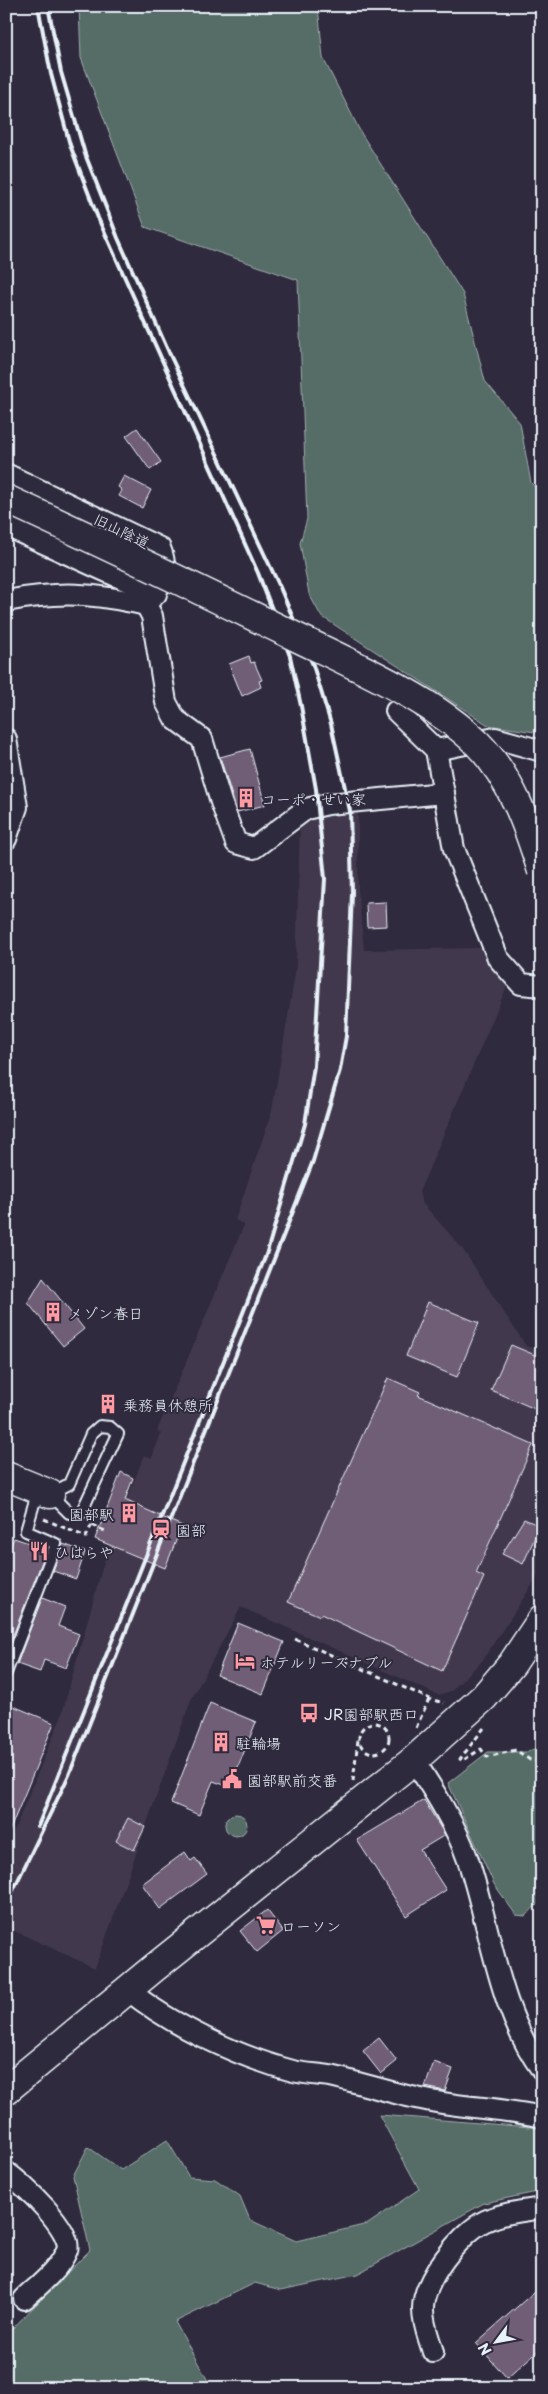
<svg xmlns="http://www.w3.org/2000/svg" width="548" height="2394" font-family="'Playpen Sans','Klee One',sans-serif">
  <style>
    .built { fill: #42394e }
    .green { fill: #576c66; stroke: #a0aeaf }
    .building { fill: #705d76; stroke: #e8f1f8 }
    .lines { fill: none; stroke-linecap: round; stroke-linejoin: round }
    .lane-casing { stroke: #e8f1f8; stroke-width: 14 }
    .street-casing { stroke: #e8f1f8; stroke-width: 24 }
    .secondary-casing { stroke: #e8f1f8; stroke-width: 31 }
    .path { stroke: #e8f1f8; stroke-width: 3; stroke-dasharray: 5 4; stroke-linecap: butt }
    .lane { stroke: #2f2a3d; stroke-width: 10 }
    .street { stroke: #2f2a3d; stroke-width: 20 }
    .secondary { stroke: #2f2a3d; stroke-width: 28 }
    .rail { stroke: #e8f1f8; stroke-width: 4 }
    .secondary-bridge-casing { stroke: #e8f1f8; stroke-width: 31; stroke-linecap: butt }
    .secondary-bridge { stroke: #2f2a3d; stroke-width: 28 }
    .labels { text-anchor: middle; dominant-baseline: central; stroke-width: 4; stroke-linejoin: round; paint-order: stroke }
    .street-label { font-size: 15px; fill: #e8f1f8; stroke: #2f2a3d }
    .poi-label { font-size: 15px; fill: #e8f1f8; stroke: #2f2a3d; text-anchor: start }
  </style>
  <rect width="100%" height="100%" fill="#2f2a3d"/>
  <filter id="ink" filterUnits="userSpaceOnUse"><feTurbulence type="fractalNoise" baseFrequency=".02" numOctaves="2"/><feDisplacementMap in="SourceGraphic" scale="10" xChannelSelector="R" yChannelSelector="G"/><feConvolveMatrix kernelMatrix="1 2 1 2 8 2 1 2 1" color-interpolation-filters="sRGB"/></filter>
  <g filter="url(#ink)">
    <polygon class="built" points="358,806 358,890 364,950 482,948 508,984 419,1192 423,1204 462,1248 526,1346 542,1352 542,1570 482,1661 451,1691 438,1695 241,1607 191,1700 95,1968 6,1927 6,1850 61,1717 105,1558 144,1455 152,1458 161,1433 157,1431 244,1225 235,1220 272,1111 296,968 300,822"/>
    <g class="green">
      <polygon points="79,6 318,6 323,58 361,133 463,294 485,381 520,423 531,483 542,494 542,733 488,725 321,616 309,594 300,543 307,519 298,280 145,227 81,58"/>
      <polygon points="542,1745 542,1900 525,1916 516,1915 494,1884 448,1783 488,1752 528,1752"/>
      <circle cx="236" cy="1825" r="11"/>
      <polygon points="379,2115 542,2128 542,2191 484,2203 357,2274 281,2290 255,2283 175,2322 212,2388 6,2388 6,2335 90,2250 73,2176 88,2147 121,2170 167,2140 189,2177 215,2179 240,2196 250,2220 296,2241 368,2224 419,2189"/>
    </g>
    <g class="building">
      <polygon points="137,428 161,462 150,470 126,436"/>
      <polygon points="124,476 151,490 142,508 119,496 122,490 118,487"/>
      <polygon points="249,656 251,663 254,662 262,680 259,681 261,687 242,696 229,664"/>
      <polygon points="250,749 265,805 237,812 220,757"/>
      <polygon points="386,902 387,926 367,927 366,903"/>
      <polygon points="43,1278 84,1329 63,1346 28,1303"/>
      <polygon points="428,1302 479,1323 457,1377 406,1356"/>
      <polygon points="511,1345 542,1358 542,1412 491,1390"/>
      <polygon points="388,1378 420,1392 418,1395 533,1445 476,1573 484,1577 442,1671 321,1614 320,1616 288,1602"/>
      <polygon points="121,1472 133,1478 125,1500 182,1526 165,1568 95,1539"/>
      <polygon points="524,1519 540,1526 523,1564 502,1554"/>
      <polygon points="14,1538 47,1549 6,1653 6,1557"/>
      <polygon points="63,1544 85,1552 76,1579 53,1571"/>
      <polygon points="42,1598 65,1607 58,1626 79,1634 66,1668 44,1660 40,1672 17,1664"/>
      <polygon points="238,1623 284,1642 263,1694 217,1675"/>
      <polygon points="6,1703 54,1723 7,1837 6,1837"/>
      <polygon points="210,1703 256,1722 230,1787 213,1781 199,1815 171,1803"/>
      <polygon points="424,1800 445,1835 420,1850 446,1890 406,1916 357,1840"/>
      <polygon points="128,1818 145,1827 134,1850 116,1841"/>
      <polygon points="185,1852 191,1861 195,1858 207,1874 160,1909 142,1884"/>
      <polygon points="267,1910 283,1931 257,1952 240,1931"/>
      <polygon points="379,2038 397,2061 381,2074 363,2051"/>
      <polygon points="434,2062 453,2069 445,2091 425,2087"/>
      <polygon points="542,2285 542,2347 507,2378 476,2343"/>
    </g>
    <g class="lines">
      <defs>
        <g id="lane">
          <polygon points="100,1426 110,1427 118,1434 81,1513 69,1513 50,1494 69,1484 91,1434"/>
          <polyline points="6,1673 56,1544 26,1531 38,1490"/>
        </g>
        <g id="street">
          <path d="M6,474L160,548C170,572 161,587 146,605"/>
          <polyline points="6,526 156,594"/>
          <path d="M6,601C60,591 93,593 146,605"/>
          <polyline points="146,605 152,616 166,702 175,719 202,739 221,802 236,843 254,848 306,809 328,804 444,793"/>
          <polyline points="396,711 436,750 454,849 498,958 521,984 542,986"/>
          <polyline points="6,739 17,807 6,839"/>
          <polyline points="436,750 495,738 542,751"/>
          <path d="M414,1760C434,1791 456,1825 468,1860C491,1929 498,2010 542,2070"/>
          <path d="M127,1989C170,2025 239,2057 293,2071C305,2074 318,2074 330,2076C362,2083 393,2094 426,2100C464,2108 504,2108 542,2117"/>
          <path d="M6,2172C22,2183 74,2231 67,2250C59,2270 39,2285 24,2299"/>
          <path d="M433,2352C429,2338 423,2325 423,2310C422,2282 460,2233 485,2221C503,2213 522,2211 542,2208"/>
        </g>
        <g id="secondary">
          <polyline points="6,1476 50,1494"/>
          <polyline points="6,2090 154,1968 414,1760 484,1697 512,1664 542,1619"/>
        </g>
      </defs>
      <use href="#lane" class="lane-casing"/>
      <use href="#street" class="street-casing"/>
      <use href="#secondary" class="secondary-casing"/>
      <g class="path">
        <polyline points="44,1519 86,1537 94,1520"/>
        <polyline points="92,1525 107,1532"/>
        <polyline points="295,1639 430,1699 444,1703"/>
        <circle cx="374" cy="1738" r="15"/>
        <polyline points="416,1728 429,1699"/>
        <polyline points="484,1728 460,1759 462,1761 481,1749 487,1757 516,1750 530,1760 542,1762"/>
        <polyline points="353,1781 358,1740"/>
      </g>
      <use href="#lane" class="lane"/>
      <use href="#street" class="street"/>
      <use href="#secondary" class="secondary"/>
      <g class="rail">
        <polyline points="38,6 51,74 70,145 98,218 258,573 290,656 301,706 316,789 325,879 314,1066 305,1124 266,1255 38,1826"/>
        <polyline points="6,1905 69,1775 313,1161 340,1070 346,1036 352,893 350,811 331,724 313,665 279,585 171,357 118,238 85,154 61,72 48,6"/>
      </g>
      <defs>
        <path id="secondary-bridge" d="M6,499C104,544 200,590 296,637C352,664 434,700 478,744C512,779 528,826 542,871"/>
      </defs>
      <use href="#secondary-bridge" class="secondary-bridge-casing"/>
      <use href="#secondary-bridge" class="secondary-bridge"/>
    </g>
  </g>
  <defs>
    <symbol id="building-bare" viewBox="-9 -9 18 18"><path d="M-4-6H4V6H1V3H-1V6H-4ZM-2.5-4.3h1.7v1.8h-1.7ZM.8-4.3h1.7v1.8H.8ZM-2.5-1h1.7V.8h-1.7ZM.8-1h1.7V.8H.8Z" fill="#ff9aa2" stroke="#2f2a3d" stroke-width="2.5" paint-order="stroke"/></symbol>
    <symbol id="station-bare" viewBox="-9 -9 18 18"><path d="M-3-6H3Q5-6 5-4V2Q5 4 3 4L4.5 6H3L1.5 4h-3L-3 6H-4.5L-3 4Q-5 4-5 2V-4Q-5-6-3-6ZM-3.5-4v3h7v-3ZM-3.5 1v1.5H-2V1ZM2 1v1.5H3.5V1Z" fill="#ff9aa2" stroke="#2f2a3d" stroke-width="2.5" paint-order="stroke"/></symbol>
    <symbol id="restaurant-bare" viewBox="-9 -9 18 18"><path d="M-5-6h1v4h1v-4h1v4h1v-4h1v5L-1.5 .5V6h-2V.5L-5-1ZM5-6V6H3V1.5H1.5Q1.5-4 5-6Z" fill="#ff9aa2" stroke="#2f2a3d" stroke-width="2.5" paint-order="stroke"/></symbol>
    <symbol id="hotel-bare" viewBox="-9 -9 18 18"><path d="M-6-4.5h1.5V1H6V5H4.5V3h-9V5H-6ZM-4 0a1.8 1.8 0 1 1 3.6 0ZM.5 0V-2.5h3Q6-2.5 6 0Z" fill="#ff9aa2" stroke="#2f2a3d" stroke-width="2.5" paint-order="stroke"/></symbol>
    <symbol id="bus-bare" viewBox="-9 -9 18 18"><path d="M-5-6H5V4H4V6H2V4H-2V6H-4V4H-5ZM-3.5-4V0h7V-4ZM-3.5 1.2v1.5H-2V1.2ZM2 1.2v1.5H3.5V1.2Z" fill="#ff9aa2" stroke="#2f2a3d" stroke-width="2.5" paint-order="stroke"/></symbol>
    <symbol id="civic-bare" viewBox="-9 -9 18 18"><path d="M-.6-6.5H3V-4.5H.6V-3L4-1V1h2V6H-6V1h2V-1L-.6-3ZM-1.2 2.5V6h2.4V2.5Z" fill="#ff9aa2" stroke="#2f2a3d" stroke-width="2.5" paint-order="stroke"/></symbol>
    <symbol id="supermarket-bare" viewBox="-9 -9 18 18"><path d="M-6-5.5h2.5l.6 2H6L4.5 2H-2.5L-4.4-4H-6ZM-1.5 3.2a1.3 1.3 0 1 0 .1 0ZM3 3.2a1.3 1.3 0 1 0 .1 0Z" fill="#ff9aa2" stroke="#2f2a3d" stroke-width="2.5" paint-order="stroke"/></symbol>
  </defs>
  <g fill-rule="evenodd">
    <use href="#building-bare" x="232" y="784" width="28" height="28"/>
    <use href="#building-bare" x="39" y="1298" width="28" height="28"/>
    <use href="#building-bare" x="94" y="1390" width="28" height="28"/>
    <use href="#building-bare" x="115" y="1499" width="28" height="28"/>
    <use href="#station-bare" x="147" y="1515" width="28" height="28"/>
    <use href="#restaurant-bare" x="25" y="1537" width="28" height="28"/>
    <use href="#hotel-bare" x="231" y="1647" width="28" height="28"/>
    <use href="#bus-bare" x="295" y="1699" width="28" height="28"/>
    <use href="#building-bare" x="207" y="1728" width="28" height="28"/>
    <use href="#civic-bare" x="218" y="1765" width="28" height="28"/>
    <use href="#supermarket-bare" x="252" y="1911" width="28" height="28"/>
  </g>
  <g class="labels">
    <g class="street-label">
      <text transform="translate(122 530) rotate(26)">旧山陰道</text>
    </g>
    <g class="poi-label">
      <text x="261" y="798">コーポ・せい家</text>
      <text x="68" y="1312">メゾン春日</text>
      <text x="123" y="1404">乗務員休憩所</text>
      <text x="114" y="1513" text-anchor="end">園部駅</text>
      <text x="176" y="1529">園部</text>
      <text x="54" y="1551">ひはらや</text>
      <text x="260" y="1661">ホテルリーズナブル</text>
      <text x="324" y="1713">JR園部駅西口</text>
      <text x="236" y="1742">駐輪場</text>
      <text x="247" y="1779">園部駅前交番</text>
      <text x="281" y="1925">ローソン</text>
    </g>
  </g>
  <rect width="548" height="2394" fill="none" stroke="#2f2a3d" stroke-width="25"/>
  <rect x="12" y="12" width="523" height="2369" fill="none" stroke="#e8f1f8" stroke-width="2" filter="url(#ink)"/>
  <g transform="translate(496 2342) rotate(238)" stroke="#2f2a3d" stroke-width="4" paint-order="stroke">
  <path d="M0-4L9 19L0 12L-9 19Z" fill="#e8f1f8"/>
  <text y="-8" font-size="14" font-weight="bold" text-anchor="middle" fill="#e8f1f8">N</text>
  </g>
</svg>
